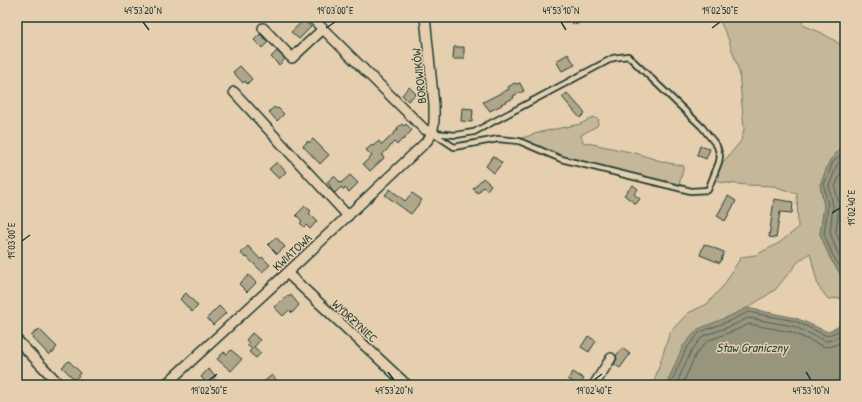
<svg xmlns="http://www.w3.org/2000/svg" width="862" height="402" font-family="'Patrick Hand',sans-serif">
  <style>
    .green { fill: #c5b79a; stroke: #727a67 }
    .water { fill: #98957f; stroke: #687261 }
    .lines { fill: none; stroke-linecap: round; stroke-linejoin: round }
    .shore { stroke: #4f6052; stroke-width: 1 }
    .building { fill: #afa68c; stroke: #1f3d34 }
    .lane-casing { stroke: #1f3d34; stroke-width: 8 }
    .street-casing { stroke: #1f3d34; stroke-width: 12 }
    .lane { stroke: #e6cfaf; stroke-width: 4.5 }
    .street { stroke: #e6cfaf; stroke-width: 9 }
    .ticks { fill: none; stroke: #1f3d34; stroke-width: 1.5 }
    .labels { text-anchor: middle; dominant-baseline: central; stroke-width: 3; stroke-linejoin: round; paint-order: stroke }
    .street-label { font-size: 12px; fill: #1f3d34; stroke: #e6cfaf }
    .water-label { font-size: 13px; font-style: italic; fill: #2b463c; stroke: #e6cfaf }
    .neatline { fill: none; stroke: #1f3d34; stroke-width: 1.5 }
    .ticks-label { font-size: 10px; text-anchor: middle; fill: #1f3d34 }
  </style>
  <rect width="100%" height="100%" fill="#e6cfaf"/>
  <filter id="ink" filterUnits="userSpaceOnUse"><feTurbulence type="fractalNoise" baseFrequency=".025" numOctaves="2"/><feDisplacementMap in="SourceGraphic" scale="8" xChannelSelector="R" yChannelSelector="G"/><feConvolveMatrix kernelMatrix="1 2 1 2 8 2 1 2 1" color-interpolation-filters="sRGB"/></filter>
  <g filter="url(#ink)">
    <g class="green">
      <polygon points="718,17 798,17 805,26 822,33 845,47 845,144 830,160 820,185 824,206 820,234 830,258 845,281 845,293 843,298 828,299 818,286 810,253 798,262 775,290 747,308 730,316 667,383 666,385 653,385 670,332 688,313 707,304 724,285 741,257 756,255 779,243 798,228 797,194 774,186 747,185 718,182 719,167 741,141 744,129 739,71 728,38"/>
      <polygon points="594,117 599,120 597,126 581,135 583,142 635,153 664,162 684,166 679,185 562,157 519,139 541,132 580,124"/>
    </g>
    <g class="water">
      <polygon points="845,144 845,281 830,258 820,234 824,206 820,185 830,160"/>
      <polygon points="747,308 796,318 828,332 838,327 843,315 845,316 845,385 666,385 683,346 698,329 730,316"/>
    </g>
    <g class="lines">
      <g class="shore">
        <polyline points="845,150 833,162 824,185 828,206 824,234 833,256 845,274"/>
        <polyline points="845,157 837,165 829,186 833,206 830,233 838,254 845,265"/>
        <polyline points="845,165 843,168 835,187 839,205 836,232 845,254"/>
        <polyline points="670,385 686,349 700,332 732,320 748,312 795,321 827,336 840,330 845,321"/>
        <polyline points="676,385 691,351 703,336 734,325 748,318 793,326 826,341 832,340 842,335 845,332"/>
        <polyline points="682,385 696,354 707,341 736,330 749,324 791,332 825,347 833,346 845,340"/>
      </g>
    </g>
    <g class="building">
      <polygon points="568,17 588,17 576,25 575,23 573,24"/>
      <polygon points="304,20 311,27 299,39 291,32"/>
      <polygon points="260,34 268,42 262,48 254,40"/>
      <polygon points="454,47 464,47 464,59 453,59"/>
      <polygon points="277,51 285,59 279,65 271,57"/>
      <polygon points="568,54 575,65 562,71 556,61"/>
      <polygon points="240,66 252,79 247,84 245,81 243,83 233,72"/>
      <polygon points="514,83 517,84 520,83 524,91 513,96 514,98 501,104 502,105 490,111 483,102 509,89 508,87 513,84"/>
      <polygon points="409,87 416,94 408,101 402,95"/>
      <polygon points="567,93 585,113 580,118 562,97"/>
      <polygon points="274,107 276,109 278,108 284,114 277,121 269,112"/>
      <polygon points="462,108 473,109 472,122 461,121"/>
      <polygon points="402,124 404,126 406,124 412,130 403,140 402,139 397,145 394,142 382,155 384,158 370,171 363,164 372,156 366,150 372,145 373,146 379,141 382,145 398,129 397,128"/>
      <polygon points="313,139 329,155 320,164 303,146 308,141 309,143"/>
      <polygon points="700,146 710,149 706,159 697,155"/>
      <polygon points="493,156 502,163 494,173 486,166"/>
      <polygon points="277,162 286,172 279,179 269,169"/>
      <polygon points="350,175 358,183 349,192 345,188 344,190 341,187 335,193 330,188 331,187 327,182 334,176 341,183"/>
      <polygon points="483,178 491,185 487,190 483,187 478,193 473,189"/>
      <polygon points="633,185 638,189 634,194 640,199 636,204 624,195"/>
      <polygon points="390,189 405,201 412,193 422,200 411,214 385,195"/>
      <polygon points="728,196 736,201 725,221 717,216"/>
      <polygon points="774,199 793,202 792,213 780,212 776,238 769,237"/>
      <polygon points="305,206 311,211 309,213 317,221 310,229 306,225 304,227 300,223 302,221 296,215"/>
      <polygon points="276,237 285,247 277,254 268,245"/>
      <polygon points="704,244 724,252 720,263 700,255"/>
      <polygon points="248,246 260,259 262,257 270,265 262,272 247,257 245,258 241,253"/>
      <polygon points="249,275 256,283 247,292 239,284"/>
      <polygon points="186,293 198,306 192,312 180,299"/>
      <polygon points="291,295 299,305 292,313 289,310 283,316 274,307 287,296 288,297"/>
      <polygon points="219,306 226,313 213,325 207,318"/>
      <polygon points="39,329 57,347 55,349 54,352 52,352 49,355 31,336 34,334 34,331 37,331"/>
      <polygon points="252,333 260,340 254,347 261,353 256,358 249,352 252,349 247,345 249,343 246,340"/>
      <polygon points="588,336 596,341 589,352 581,347"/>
      <polygon points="622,348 630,354 620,368 614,364 617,359 616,356"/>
      <polygon points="231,350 242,359 231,371 217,359 224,352 227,354"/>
      <polygon points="69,361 81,373 75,380 62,367"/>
      <polygon points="208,369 216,376 208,385 206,385 203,382 204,380 201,377"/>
      <polygon points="573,372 584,379 580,385 571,385 573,382 568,379"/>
      <polygon points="272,375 281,385 260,385"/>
    </g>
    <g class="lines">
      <defs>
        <polygon id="lane" points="628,56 702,127 717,146 720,156 719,162 708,190 691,191 561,159 519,141 498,139 454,147 433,133 456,135 474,132 613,58"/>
        <g id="street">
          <polyline points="311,17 424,129 433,133"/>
          <polyline points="263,28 292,58 323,29"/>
          <polyline points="234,92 348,216"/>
          <polyline points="287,273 407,385"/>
          <polyline points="17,340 60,385"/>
          <path d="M165,385L287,273L424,144C427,141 431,137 432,133C435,125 434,114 434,105L425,17"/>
          <polyline points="594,385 611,358"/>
        </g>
      </defs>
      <use href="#lane" class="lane-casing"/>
      <use href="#street" class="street-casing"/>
      <use href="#lane" class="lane"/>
      <use href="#street" class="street"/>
    </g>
  </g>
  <path class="ticks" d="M143,22L149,30M561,22L566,30M326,28L335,22M712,28L720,22M832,213L840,208M22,241L30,235M388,372L394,380M806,372L811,380M209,380L217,374M594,380L602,374"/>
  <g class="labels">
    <g class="street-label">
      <text transform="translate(419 76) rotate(-96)">BOROWIKÓW</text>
      <text transform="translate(292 252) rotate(-43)">KWIATOWA</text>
      <text transform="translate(355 321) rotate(43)">WYDRZYNIEC</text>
    </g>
    <g class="water-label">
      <text x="752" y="347">Staw Graniczny</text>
    </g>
  </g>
  <rect width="862" height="402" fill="none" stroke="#e6cfaf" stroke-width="44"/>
  <rect x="22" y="22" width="818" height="358" class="neatline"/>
  <g class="ticks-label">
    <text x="143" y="14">49°53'20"N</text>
    <text x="335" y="14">19°03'00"E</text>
    <text x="561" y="14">49°53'10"N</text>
    <text x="720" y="14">19°02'50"E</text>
    <text transform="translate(851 208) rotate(-90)" y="4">19°02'40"E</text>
    <text transform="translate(11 241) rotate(-90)" y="4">19°03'00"E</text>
    <text x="209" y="394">19°02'50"E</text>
    <text x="394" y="394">49°53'20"N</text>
    <text x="594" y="394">19°02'40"E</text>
    <text x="811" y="394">49°53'10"N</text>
  </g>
</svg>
